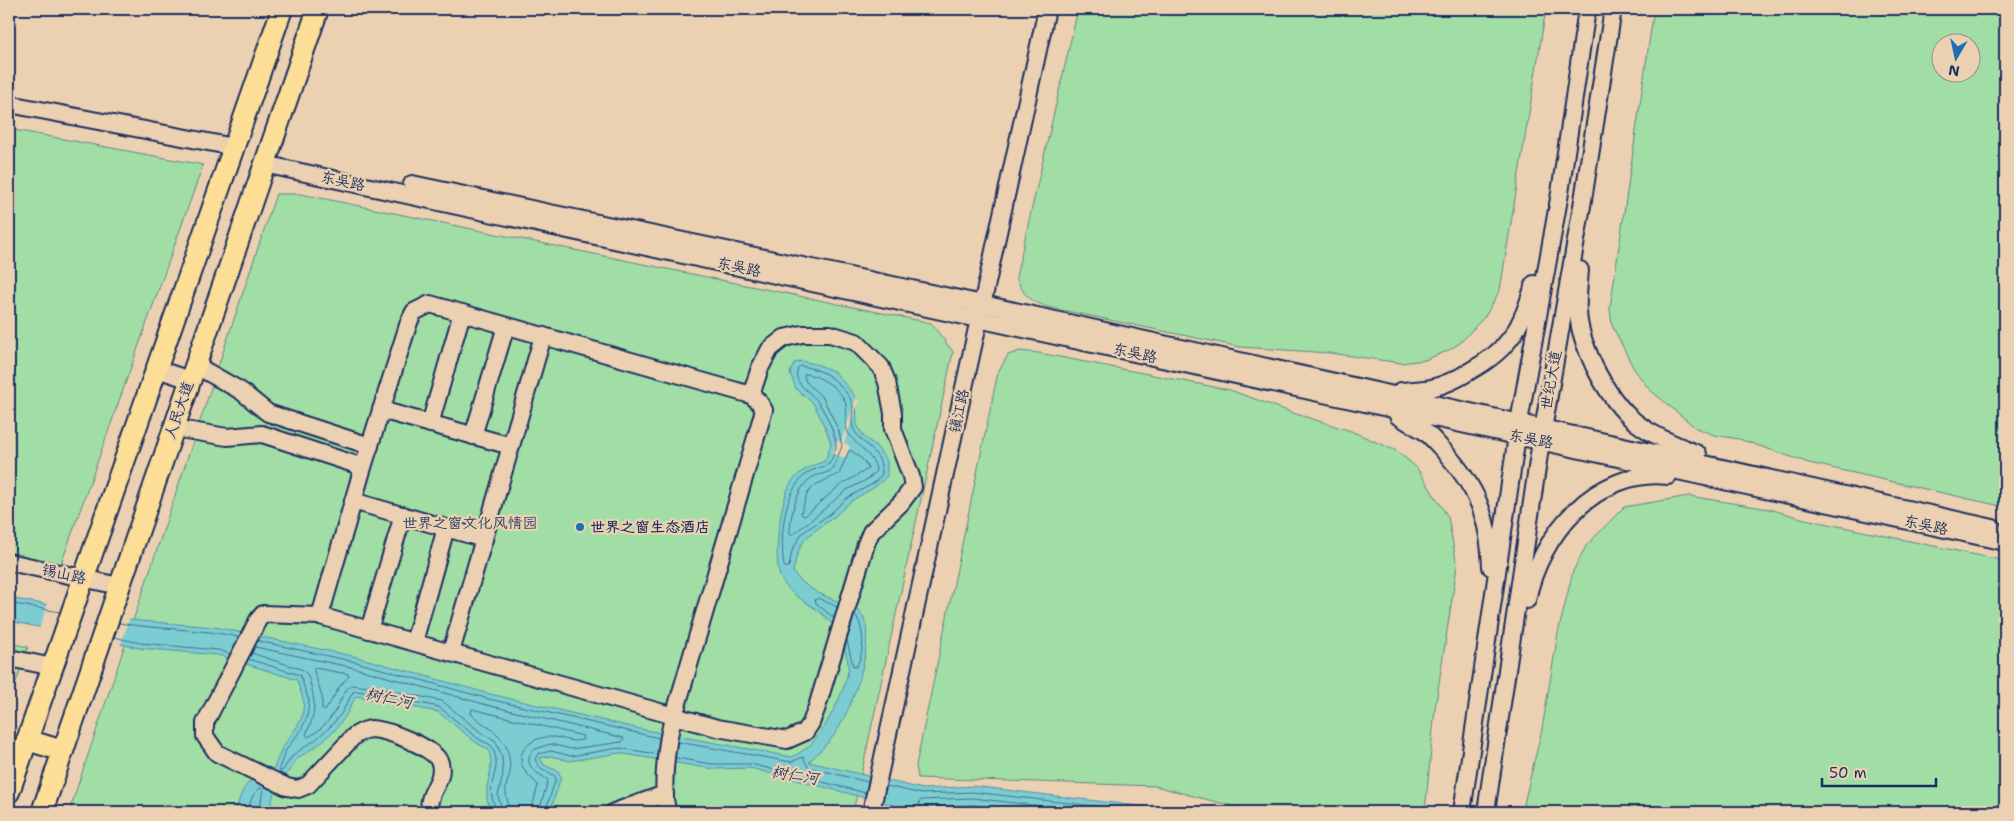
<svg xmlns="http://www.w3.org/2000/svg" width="2014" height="821" font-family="'Shantell Sans','LXGW WenKai TC',sans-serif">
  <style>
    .green { fill: #a0dea6; stroke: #5e8682; fill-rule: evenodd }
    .water { fill: #7ccdd2; stroke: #558ea4 }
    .pier { fill: #ebd0b2 }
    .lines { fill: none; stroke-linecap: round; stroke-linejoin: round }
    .shore { stroke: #426e8c; stroke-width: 1 }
    .minor-casing { stroke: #1b2f5e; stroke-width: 20 }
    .major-casing { stroke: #1b2f5e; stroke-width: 24 }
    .minor { stroke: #ebd0b2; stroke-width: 16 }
    .major { stroke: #fdde96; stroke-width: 20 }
    .poi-dot { fill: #1f6fb2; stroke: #ebd0b2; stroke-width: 2 }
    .labels { text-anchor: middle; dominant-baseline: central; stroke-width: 4.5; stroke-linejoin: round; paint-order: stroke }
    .street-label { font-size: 15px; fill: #1b2f5e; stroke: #ebd0b2 }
    .park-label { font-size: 15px; fill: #284065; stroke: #ebd0b2 }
    .poi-label { font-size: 15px; font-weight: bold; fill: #1b2f5e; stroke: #ebd0b2; text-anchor: start }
    .water-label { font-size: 16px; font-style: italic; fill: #253f6a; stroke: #ebd0b2 }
  </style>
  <rect width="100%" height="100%" fill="#ebd0b2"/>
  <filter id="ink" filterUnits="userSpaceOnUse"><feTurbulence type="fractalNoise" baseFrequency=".02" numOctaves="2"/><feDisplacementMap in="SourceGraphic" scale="10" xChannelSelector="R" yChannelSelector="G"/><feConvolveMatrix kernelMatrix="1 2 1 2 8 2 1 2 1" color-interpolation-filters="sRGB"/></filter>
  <g filter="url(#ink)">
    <g class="green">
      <path d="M1078,9H1546L1500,290L1486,315L1460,343L1447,351L1425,360L1401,363L1330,353L1240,347L1047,307C1028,299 1024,296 1016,277Z"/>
      <path d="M1654,9H2005V507L1809,463L1739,439L1714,435L1696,428L1649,389L1634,369L1612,325L1610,308ZM1972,42V72H1942V42Z"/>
      <polygon points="9,129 203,165 61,564 55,565 9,557"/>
      <polygon points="276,194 301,194 931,323 953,352 853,812 69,812"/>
      <polygon points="1020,351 1039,353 1230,390 1293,413 1351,431 1397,451 1417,468 1448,517 1457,566 1435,709 1425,812 1255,812 1155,786 918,778 916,765 998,372 1008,355"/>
      <polygon points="1689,496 1769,509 1805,519 2005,561 2005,812 1522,812 1542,729 1558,633 1573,571 1586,546 1624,507"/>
      <polygon points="9,643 28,647 9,703"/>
    </g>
    <path class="water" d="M801,361L819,365L835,372L850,390L856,398L857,425L864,437L876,446L887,461V476C877,487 868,491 856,498C848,503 842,510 835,516C808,537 800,535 793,572C805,588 821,595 840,602C845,604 853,606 857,609C883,630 850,713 835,734C827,745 817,753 809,762L923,789L973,786L1188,812H920L750,768L712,769L619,753L570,761L551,756L540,758L544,765L558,771L561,777L550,812H492C490,807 487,802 487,797C485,778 496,772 488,749L478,744L438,712L356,696L345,717L335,730L319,744L297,759L274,793L269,812H236C241,786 250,777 274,768L282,748L297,727L302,717L304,702L297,680L218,655L139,648L9,621V598L140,621L215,627L357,657L490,694L640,729L792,757C799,753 808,748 813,742C827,726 845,691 848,671C850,658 839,631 830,622C817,605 788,597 780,576C773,558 780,499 791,483C800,470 811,466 825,461L831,444L828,434L814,404L796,389L790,373L794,363Z"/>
    <g class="pier">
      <polygon points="856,398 859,401 844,443 850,446 846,458 832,454 836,441 841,442"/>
      <polygon points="48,602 130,617 120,646 39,630"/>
    </g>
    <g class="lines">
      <g class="shore">
        <path d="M801,366C822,370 830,374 844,390C848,395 852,400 853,407C853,415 850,423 854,430C864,448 882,450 882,474L874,483L847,498L830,514L802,533L792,551L789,566L786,568L784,566C780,538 782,493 807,473C813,469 822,468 829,464C832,459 835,452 836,446C837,436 824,410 818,402C811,391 791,384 798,368Z"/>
        <path d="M805,374C820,375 843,390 846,405C848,414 843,423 848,432C855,446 876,456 876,471C867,483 854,484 843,493C827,507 809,522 792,535L790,533C790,516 796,489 811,478C818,474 827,474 833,469L842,446L839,431L823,398L806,382L804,376Z"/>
        <polygon points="849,451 852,451 862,459 868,467 868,469 839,486 805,516 802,515 801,513 807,494 815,485 839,474"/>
        <polyline points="9,603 60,612"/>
        <polyline points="834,618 816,603 815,600 818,598 837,607"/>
        <path d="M119,623C159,630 199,628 239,637"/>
        <polyline points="114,637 140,643 218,650 230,654"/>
        <polyline points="258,641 356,662 489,699 659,738"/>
        <path d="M847,641L853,666L856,667C865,653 865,628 855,614"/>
        <path d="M255,647L355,668L487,705L624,738L622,742L571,749L550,744L533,750C521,766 538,773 548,780L539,812"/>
        <path d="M251,653L301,669C308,673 309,678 311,686C316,704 315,717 306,734L308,737C318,733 329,721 335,711C341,702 342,690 353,685L383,689L442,701L484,735L495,740L502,757L503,774L498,796L503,812"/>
        <path d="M248,659L300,675L309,701L307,717L301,730L286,750L279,768L280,771L283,770L293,755L315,740L331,726L341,714L353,692L357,691L382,695L439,707L480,740L491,745C504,769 488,778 492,797C493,802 496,807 496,812"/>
        <polygon points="315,668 348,674 349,676 340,686 325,711 322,709 322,697 314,671"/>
        <polyline points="678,742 791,762 803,757 808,767 868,782"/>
        <polyline points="676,758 712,764 751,764 866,793"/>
        <polyline points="886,786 922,794 973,792 1146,812"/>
        <path d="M248,812C250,803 252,792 261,788L263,790L259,812"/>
        <path d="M510,812C510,805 506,800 506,793C504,786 510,778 510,771C510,735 495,734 471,714L472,709L583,736L582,740C569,743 564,737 551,737C535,736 514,749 523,768C527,775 533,779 538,785L531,812"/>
        <path d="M545,812L556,778C549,769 540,773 535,759L538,754L551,751L571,756L619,748L657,754"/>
        <polyline points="922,812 919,803 921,800 972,798 1093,812"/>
        <polyline points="929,812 931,807 972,805 1030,812"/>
      </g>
      <defs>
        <g id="minor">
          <polyline points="9,104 234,147"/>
          <polyline points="264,164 2005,542"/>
          <polyline points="412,184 983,304 1993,528"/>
          <path d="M1580,270C1579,284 1577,298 1578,312C1579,331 1586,348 1594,366C1621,421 1644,432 1698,454"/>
          <polygon points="430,304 751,395 759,402 764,410 674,716 320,616 363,467 409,322 414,312"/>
          <polyline points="195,365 241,391 268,413 370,446"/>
          <polyline points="157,369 190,380"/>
          <path d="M1401,391C1411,390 1422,390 1431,388C1445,385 1459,378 1470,371C1510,349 1522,327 1534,284"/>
          <polyline points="381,410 511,446"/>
          <path d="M1398,416C1406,421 1415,426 1424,431C1431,436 1437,444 1443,450C1477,487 1489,517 1491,567"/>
          <polyline points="430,424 462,313"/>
          <polyline points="174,428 227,437 262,434 363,467"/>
          <polyline points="473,436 506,326"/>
          <polyline points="353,501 484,539"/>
          <polyline points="9,562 119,586"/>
          <path d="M1527,600C1540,535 1596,468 1668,476"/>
          <path d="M320,616L263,614L258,620L205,723V736L217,753L287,787L298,789L308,785L354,736C359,733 365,729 372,729C388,730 436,748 440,763C444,778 433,787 430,800C429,804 430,808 429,812"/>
          <polyline points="369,630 403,515"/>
          <polyline points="414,642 446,528"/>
          <polyline points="451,652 543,336"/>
          <polyline points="9,658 53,667"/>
          <polyline points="614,812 665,794"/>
          <path d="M668,812C660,792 667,737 674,716L717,728L787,740L805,732L811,723L817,707L866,544L871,532L901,503L913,487L911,476L893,429V413L887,382L881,367L856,342L830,334H802L784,338L770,349L760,368L751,395"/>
          <polyline points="871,812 1047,9"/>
          <polyline points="1462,812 1519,422 1560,193 1587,9"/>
          <polyline points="1486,812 1541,441 1583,200 1613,9"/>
        </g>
        <g id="major">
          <polyline points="27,740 63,751"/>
          <polyline points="9,792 282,9"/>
          <polyline points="42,812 318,9"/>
        </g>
      </defs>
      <use href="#minor" class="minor-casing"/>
      <use href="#major" class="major-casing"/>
      <use href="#minor" class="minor"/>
      <use href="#major" class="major"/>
    </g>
  </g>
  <circle class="poi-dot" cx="580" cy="527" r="5"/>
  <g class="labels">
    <g class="street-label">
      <text transform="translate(343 181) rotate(12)">东吴路</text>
      <text transform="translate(739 267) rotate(12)">东吴路</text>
      <text transform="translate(1135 353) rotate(12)">东吴路</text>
      <text transform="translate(1551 380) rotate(-80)">世纪大道</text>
      <text transform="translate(179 410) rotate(-71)">人民大道</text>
      <text transform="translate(959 411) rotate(-78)">镇江路</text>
      <text transform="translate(1531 439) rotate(11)">东吴路</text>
      <text transform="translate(1926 525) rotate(12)">东吴路</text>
      <text transform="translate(64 574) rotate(12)">锡山路</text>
    </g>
    <g class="park-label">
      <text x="470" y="523">世界之窗文化风情园</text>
    </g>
    <g class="poi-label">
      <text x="590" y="527">世界之窗生态酒店</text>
    </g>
    <g class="water-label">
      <text transform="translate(389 698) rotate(12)">树仁河</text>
      <text transform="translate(795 775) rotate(9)">树仁河</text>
    </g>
  </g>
  <rect width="2014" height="821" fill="none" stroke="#ebd0b2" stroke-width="30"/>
  <rect x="15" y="15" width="1984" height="791" fill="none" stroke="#1b2f5e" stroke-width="2" filter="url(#ink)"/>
  <g transform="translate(1956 58) rotate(189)"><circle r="24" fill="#ebd0b2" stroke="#989090"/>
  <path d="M0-4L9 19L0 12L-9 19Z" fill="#1f6fb2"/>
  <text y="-8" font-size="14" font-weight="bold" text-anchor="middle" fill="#1b2f5e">N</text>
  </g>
  <path d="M1822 778v8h114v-8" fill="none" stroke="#1b2f5e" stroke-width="2.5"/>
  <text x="1829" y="778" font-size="15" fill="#1b2f5e" stroke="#ebd0b2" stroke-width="4" paint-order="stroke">50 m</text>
</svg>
